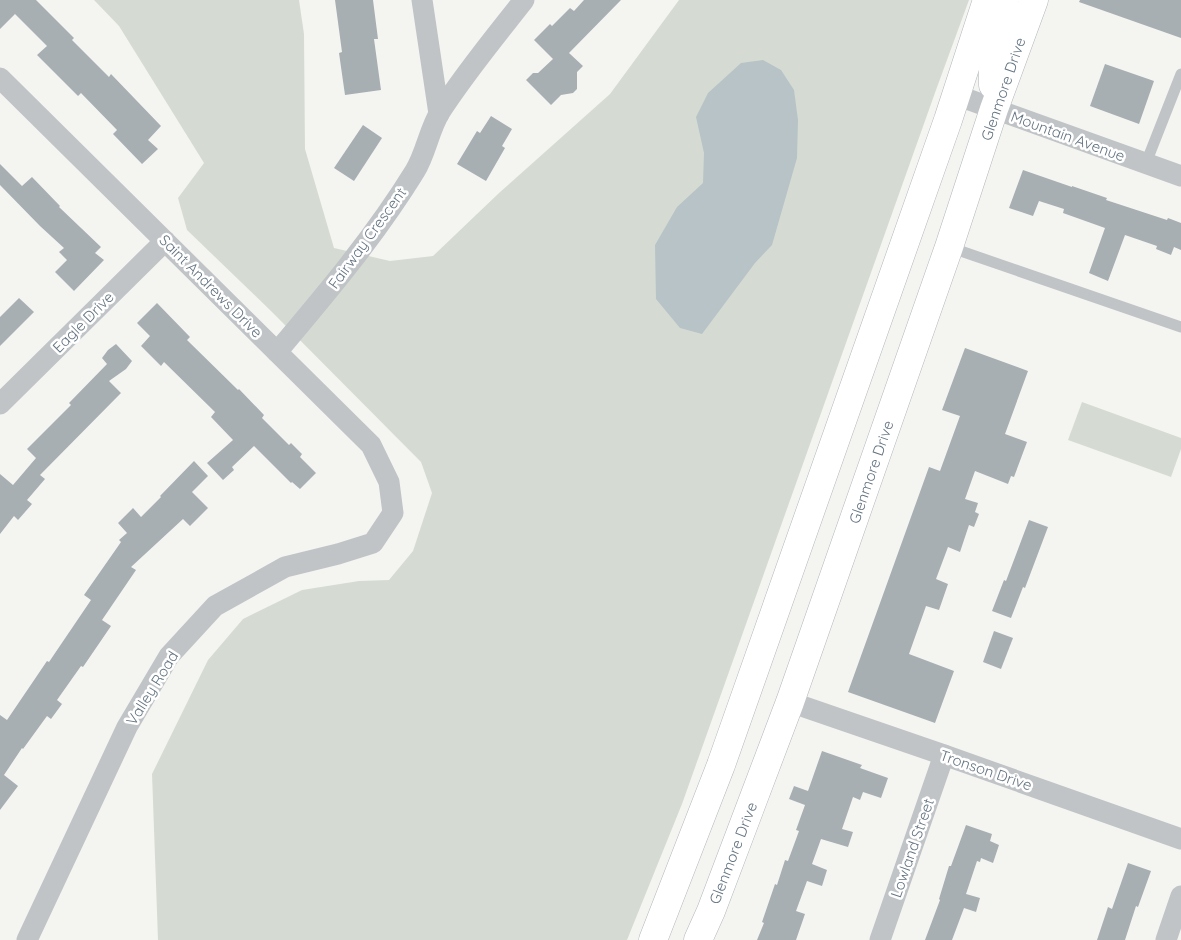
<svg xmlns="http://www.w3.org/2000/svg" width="1181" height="940" font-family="Quicksand,sans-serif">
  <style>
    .green { fill: #d5dbd2 }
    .water { fill: #b7c3c7 }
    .building { fill: #a7afb3 }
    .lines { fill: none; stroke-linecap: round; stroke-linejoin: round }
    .secondary-casing { stroke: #b2b7bb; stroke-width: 29 }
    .service { stroke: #c0c4c7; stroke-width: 11 }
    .minor { stroke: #c0c4c7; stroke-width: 21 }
    .secondary { stroke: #fff; stroke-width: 28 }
    .labels { text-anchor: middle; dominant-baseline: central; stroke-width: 5; stroke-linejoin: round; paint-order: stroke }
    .street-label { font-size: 15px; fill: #647481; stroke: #fff }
  </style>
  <rect width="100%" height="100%" fill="#f4f5f1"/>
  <g class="green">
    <polygon points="94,0 299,0 304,34 305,149 334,248 390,261 433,256 499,193 610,94 679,0 969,0 936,90 682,804 627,940 158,940 152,774 208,660 243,619 302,590 359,581 389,580 413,551 432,493 421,462 271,311 187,230 178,198 204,163 119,26"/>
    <polygon points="1082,402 1181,438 1181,449 1171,477 1068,440"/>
  </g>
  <polygon class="water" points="763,60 781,70 794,90 798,120 797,158 772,245 755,263 702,334 680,328 656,299 655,245 677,207 703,183 704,153 696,117 708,93 741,63"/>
  <g class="building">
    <polygon points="0,0 36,0 74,38 72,40 109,77 111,74 161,126 148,140 158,149 142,164 113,134 117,130 81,93 78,96 37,55 47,46 15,14 0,29"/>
    <polygon points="335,0 373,0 378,39 374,39 381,90 345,95 339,53 342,52"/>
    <polygon points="584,0 621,0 569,53 583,66 577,72 577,89 573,93 561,95 551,105 526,80 533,73 538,73 553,59 534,40 550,24 552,26 570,8 574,11"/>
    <polygon points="1080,0 1181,0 1181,38 1079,2"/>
    <polygon points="1105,64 1154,81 1139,124 1090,106"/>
    <polygon points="491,116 512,129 502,146 505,148 486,181 457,164 477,131 480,133"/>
    <polygon points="363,125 382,138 354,181 334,168"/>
    <polygon points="0,164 22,186 32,177 60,206 59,207 101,247 95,253 104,260 74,291 55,272 67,260 59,252 64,248 40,226 0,185"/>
    <polygon points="1023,170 1072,187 1072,186 1107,198 1106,200 1167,220 1168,218 1181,223 1181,250 1174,247 1171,255 1156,249 1157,246 1125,235 1108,281 1089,273 1105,228 1063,213 1064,209 1039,201 1033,216 1009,208"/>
    <polygon points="19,298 34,312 0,346 0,317"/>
    <polygon points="157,303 190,337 187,340 238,390 239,389 264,415 262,418 289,445 291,443 302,454 300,457 316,473 300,489 292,482 291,483 254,446 232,467 234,470 223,480 207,463 233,440 211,417 215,412 164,362 161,366 141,346 150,336 137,323"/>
    <polygon points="116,344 132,361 126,369 109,381 121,393 40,475 45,479 27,500 32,504 18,520 14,516 0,534 0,474 13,485 36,458 27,449 71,405 69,403 107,364 102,358 108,350"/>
    <polygon points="965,348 1028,371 1005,434 1027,442 1014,477 1011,476 1008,484 975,471 965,499 978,503 975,512 979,514 974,527 969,525 960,552 948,547 936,579 948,584 939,610 926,606 909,654 954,671 935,723 848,692 929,467 940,471 960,416 942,410"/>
    <polygon points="194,461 208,476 192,492 208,508 190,526 183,519 131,567 136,570 102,620 111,626 83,667 81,666 57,700 62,704 51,719 47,716 23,749 22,748 4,775 18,786 0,810 0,715 7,720 47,661 49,662 91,600 84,595 121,542 119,540 127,533 118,523 133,508 141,517 161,497 160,496"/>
    <polygon points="1029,520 1048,527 1025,588 1023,587 1011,618 992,611 1004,580 1006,581"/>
    <polygon points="994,631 1013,638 1001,669 983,662"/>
    <polygon points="822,751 862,765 860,768 888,778 881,798 863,792 860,800 853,797 842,829 853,832 848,847 821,839 812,864 827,870 822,886 807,881 796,911 805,914 796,940 757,940 764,923 762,922 775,884 777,885 785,860 788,861 799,831 796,830 805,805 789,799 794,786 808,791"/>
    <polygon points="966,825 992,834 990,841 999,845 993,863 981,858 980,862 977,861 966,894 980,898 976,912 964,908 952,940 925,940 940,900 939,899 949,866 951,866"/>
    <polygon points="1128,863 1151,871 1138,907 1136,906 1125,940 1097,940 1108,907 1112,909"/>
  </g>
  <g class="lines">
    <defs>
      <g id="secondary">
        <path d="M993,85C991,60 1000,26 1005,0"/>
        <polyline points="653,940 721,765 948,120 987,0"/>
        <polyline points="698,940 711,911 790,702 949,247 994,109 1034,0"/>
      </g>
    </defs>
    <use href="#secondary" class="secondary-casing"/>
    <g class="service">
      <polyline points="1146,163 1181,74"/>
      <polyline points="949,247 1181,327"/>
    </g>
    <g class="minor">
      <polyline points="422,0 439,114"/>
      <polyline points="0,78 371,445 389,482 393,513 373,543 338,554 285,567 215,606 169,656 127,727 27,940"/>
      <polyline points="956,95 1181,176"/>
      <path d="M277,352C326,294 375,236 415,171C426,153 429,130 440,112C465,73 495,37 524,0"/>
      <polyline points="0,404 165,241"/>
      <polyline points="790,702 944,755 1181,839"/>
      <polyline points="880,940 944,755"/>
      <polyline points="1166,940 1181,896"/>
    </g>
    <use href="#secondary" class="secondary"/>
  </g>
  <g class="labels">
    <g class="street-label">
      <text transform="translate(1003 89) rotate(-71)">Glenmore Drive</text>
      <text transform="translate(1068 136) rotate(20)">Mountain Avenue</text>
      <text transform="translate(367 238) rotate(-54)">Fairway Crescent</text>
      <text transform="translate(211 286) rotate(45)">Saint Andrews Drive</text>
      <text transform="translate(83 322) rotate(-45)">Eagle Drive</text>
      <text transform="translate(871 472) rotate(-71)">Glenmore Drive</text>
      <text transform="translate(152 688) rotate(-58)">Valley Road</text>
      <text transform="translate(986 770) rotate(19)">Tronson Drive</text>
      <text transform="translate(912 848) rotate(-71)">Lowland Street</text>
      <text transform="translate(733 853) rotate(-69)">Glenmore Drive</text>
    </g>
  </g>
</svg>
